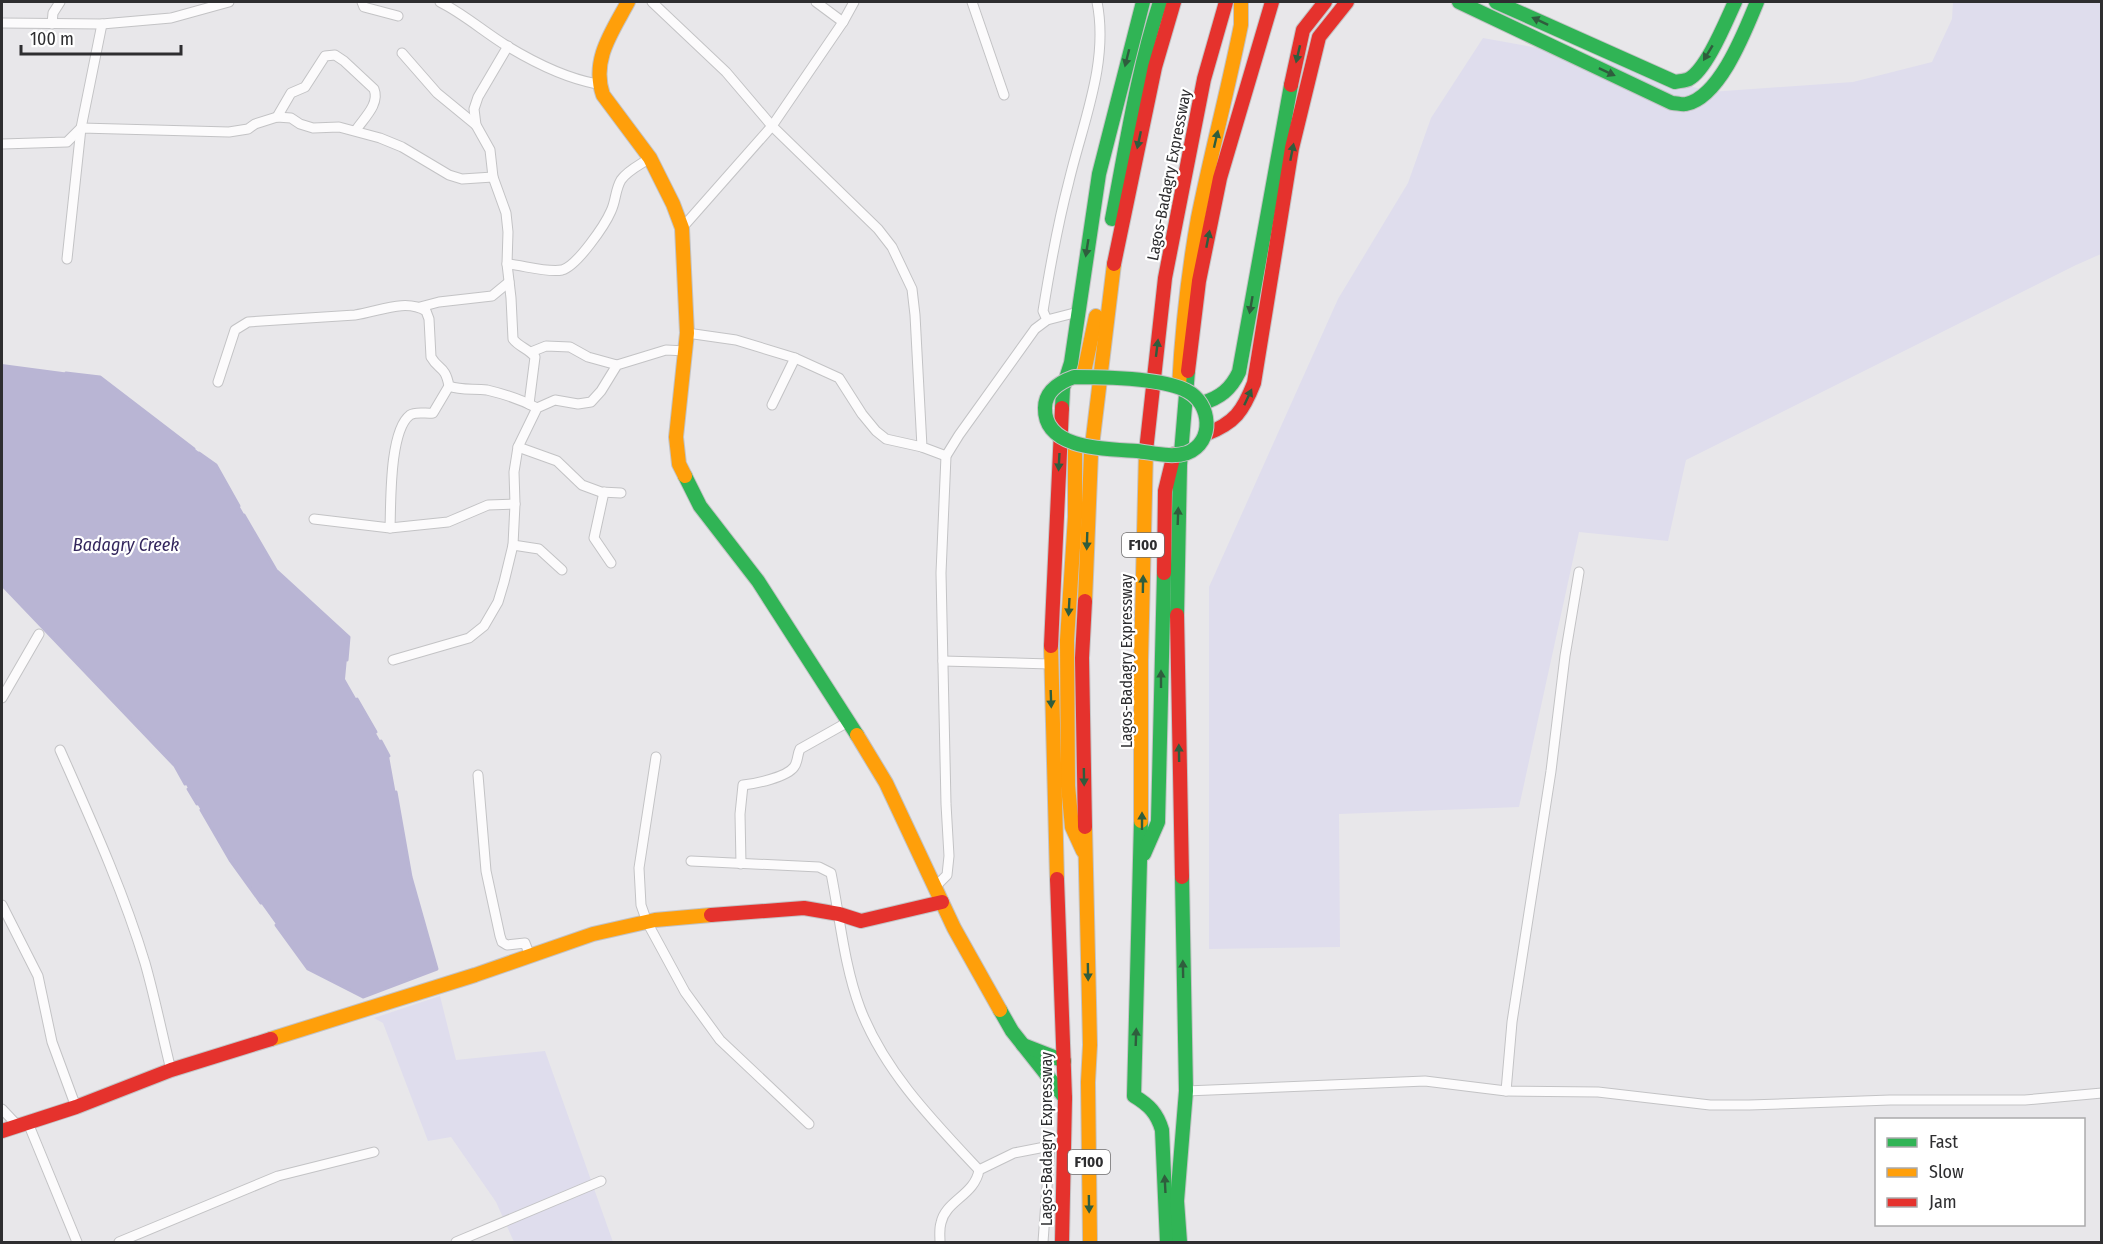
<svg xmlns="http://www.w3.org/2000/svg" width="2103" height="1244" font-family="'Fira Sans Condensed',sans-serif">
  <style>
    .green { fill: #dfdded }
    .water { fill: #b9b5d4 }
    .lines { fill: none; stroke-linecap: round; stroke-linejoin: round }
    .stream { stroke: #b9b5d4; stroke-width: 3 }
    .street-casing { stroke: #c3c3c5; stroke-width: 11 }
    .fast-casing { stroke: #c3c3c5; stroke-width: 16 }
    .slow-casing { stroke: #c3c3c5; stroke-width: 16 }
    .jam-casing { stroke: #c3c3c5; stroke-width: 16 }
    .street { stroke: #fcfbfc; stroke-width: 9 }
    .fast { stroke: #30b455; stroke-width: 14 }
    .slow { stroke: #ff9f0a; stroke-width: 14 }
    .jam { stroke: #e5322d; stroke-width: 14 }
    .fast-bridge-casing { stroke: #c3c3c5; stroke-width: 16; stroke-linecap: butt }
    .fast-bridge { stroke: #30b455; stroke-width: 14 }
    .oneway { fill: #2f5d3d }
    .labels { text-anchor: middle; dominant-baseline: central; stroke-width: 4.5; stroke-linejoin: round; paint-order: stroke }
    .shield { fill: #fff; stroke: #6d6d6e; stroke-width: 1.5 }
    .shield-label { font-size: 15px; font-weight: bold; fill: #2e2e30 }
    .street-label { font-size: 16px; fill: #2e2e30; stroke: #fff }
    .water-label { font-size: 18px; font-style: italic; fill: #34275d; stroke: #fff }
  </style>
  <rect width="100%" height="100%" fill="#e8e7ea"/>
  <g class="green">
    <polygon points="1953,2 2101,2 2101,254 2076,265 1686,460 1668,541 1579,532 1519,807 1339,814 1340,947 1209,949 1209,587 1338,299 1408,183 1431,118 1483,38 1605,60 1710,92 1853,82 1932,62 1952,19"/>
    <polygon points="440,996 456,1060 545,1051 613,1242 514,1242 496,1202 451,1137 428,1141 383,1023 374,1018"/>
  </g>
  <polygon class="water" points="2,364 100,377 216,465 276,570 349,637 345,679 389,756 411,877 437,969 363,997 308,969 230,860 175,766 2,585"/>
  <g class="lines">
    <g class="stream">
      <polyline points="66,373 100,377 194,449"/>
      <polyline points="199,453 216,465 239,506"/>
      <polyline points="244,515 276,570 349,637 347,660"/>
      <polyline points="2,585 175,766 185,784"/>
      <polyline points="357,699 376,732"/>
      <polyline points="381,741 389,756"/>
      <polyline points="188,789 197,804"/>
      <polyline points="201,810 230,860 261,903"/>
      <polyline points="276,925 308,969 363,997 437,969 411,877 396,792"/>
    </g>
    <defs>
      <g id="street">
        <polyline points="362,2 364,7 398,16"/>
        <path d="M440,2C464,14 484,32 507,46C535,63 565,78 597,84"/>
        <polyline points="652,2 726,72 772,126 878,229 892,247 912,289 915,315 922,447 946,456"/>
        <polyline points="816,2 843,22"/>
        <polyline points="972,2 1004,95"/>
        <polyline points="2,23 102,24 171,18 229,2"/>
        <polyline points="52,24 53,13 60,2"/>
        <path d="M508,46L478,97L474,109L476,125L490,150L493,177L506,213L508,232L507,264L511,298L513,339C519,347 529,349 535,357L529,404"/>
        <polyline points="402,53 437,93 476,125"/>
        <path d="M277,117L291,93L305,87L325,56L335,55L344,61L374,89C380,104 364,118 356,130"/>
        <polyline points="2,144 67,142 81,128 102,24"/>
        <polyline points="682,228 772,126 843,22 854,2"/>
        <polyline points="67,259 81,128 229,132 248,129 255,124 277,117 291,118 300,124 313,128 339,127 380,138 402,147 449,175 462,179 493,177"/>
        <path d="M507,264C522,265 547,273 562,270C577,266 605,225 611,211C616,201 615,190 621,180C628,170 640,165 650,158"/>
        <polyline points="420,307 439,302 492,296 509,282"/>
        <path d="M1047,320L1043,311C1050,267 1058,223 1069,181C1083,122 1109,62 1097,2"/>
        <polyline points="687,333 736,340 795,358 839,378 862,414 876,431 886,439 922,447"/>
        <polyline points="531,352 546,346 570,347 588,357 617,365"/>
        <path d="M218,382L235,330L248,322L355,315C378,312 405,298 426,311L429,319L431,357C439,371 445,365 449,386C462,391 474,388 487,390C504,394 522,400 537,408"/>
        <polyline points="772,405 795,358"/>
        <polyline points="518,447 557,461 582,485 601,492 621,493"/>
        <polyline points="604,492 594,538 611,563"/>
        <polyline points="314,519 390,528 448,522 488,505 515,504"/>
        <path d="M390,528C391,504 389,431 410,415C416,411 427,414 433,413L449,386"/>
        <polyline points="513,545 539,549 562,570"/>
        <polyline points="393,660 469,638 484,626 498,602 504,582 513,545 515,504 514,472 518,447 537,408 555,400 578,404 591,402 601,391 617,365 666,350 686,351"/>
        <polyline points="943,661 1050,664"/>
        <polyline points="2,698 39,634"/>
        <path d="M60,750C91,820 123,890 145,963C155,998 162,1034 171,1070"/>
        <polyline points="656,757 639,868 641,905 647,922 685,992 720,1040 809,1124"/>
        <polyline points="478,775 486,871 500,936 502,942 507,945 525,943 530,956"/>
        <path d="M691,861L819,867L831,873C840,918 844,965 860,1008C884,1071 933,1121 979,1170"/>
        <path d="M741,864L740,814L743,785C755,784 787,777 794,767C798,762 797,755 800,749L848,722"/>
        <polyline points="934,888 947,875 949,856 946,804 941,573 946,456 959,435 1035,329 1047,320 1078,312"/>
        <polyline points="2,905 38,976 52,1042 76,1107"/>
        <polyline points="1186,1091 1425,1081 1506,1091 1598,1092 1710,1105 1749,1105 1890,1100 2025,1100 2102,1093"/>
        <polyline points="1506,1091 1512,1022 1551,771 1565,656 1579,572"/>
        <polyline points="2,1109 18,1126"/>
        <polyline points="28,1123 77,1242"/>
        <polyline points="119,1242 278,1176 374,1152"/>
        <polyline points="456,1242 601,1181"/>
        <path d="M940,1242C940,1236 939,1229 941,1223C945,1201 975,1195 979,1170L1014,1153L1050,1146L1043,1242"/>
      </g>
      <g id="fast">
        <path d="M1459,2L1672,103C1677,103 1682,105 1686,104C1720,97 1745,31 1757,2"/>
        <path d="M1496,2L1675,82C1679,81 1685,81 1689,79C1707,69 1726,21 1735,2"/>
        <path d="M1112,219C1126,147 1137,72 1160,2"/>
        <path d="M1202,403C1220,398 1231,389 1239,372L1291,85"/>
        <polyline points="1062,408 1063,388 1071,363 1099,174 1143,2"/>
        <polyline points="685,476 700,506 758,581 857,735"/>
        <polyline points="1177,615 1180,465 1188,371"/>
        <path d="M1141,821L1134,1096C1149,1105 1157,1113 1162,1130L1167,1242"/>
        <polyline points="1144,854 1158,822 1164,573"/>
        <polyline points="1000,1010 1012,1031 1065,1098"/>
        <polyline points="1023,1045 1064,1061"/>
        <polyline points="1180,1242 1177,1201 1186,1091 1182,877"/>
      </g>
      <g id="slow">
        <path d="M628,2C612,32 591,60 603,95L650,158L673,204L682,228L687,333L676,437L679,464L685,476"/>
        <polyline points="1083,377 1096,316"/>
        <path d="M1179,387C1182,330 1188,274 1198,218C1211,153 1228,90 1241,25V2"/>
        <polyline points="1075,444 1075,517 1067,640 1068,786 1072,827 1083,851"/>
        <polyline points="1085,601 1091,454 1114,264"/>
        <polyline points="1051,646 1057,879"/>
        <polyline points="857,735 886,783 954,928 1000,1010"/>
        <polyline points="1141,821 1141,660 1146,451"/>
        <polyline points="1085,827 1090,1045 1088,1082 1090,1242"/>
        <polyline points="271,1039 475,975 593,934 655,920 711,915"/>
      </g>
      <g id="jam">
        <polyline points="1291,85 1303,30 1325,2"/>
        <polyline points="1114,264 1155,67 1174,2"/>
        <polyline points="1188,371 1199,281 1220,178 1272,2"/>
        <path d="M1206,434C1235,423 1243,411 1254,383L1292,148L1319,37L1347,2"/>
        <polyline points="1146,451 1165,278 1204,79 1226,2"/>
        <polyline points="1164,573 1165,491 1174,454"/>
        <polyline points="1085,601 1082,658 1085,827"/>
        <polyline points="1177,615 1182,877"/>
        <polyline points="1051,646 1062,408"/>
        <polyline points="1057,879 1065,1098 1062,1242"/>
        <polyline points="711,915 804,908 839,914 861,921 942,902"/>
        <polyline points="2,1131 76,1107 171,1070 271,1039"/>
      </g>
    </defs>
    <use href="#street" class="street-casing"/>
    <use href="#fast" class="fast-casing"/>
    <use href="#slow" class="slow-casing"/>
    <use href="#jam" class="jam-casing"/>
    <use href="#street" class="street"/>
    <use href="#fast" class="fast"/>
    <use href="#slow" class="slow"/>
    <use href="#jam" class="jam"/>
    <defs>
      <path id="fast-bridge" d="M1074,377C1102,377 1163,378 1187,391C1211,403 1215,442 1187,453C1172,458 1154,453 1137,451C1107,449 1044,450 1045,408C1045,391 1060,382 1074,377Z"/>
    </defs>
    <use href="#fast-bridge" class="fast-bridge-casing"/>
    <use href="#fast-bridge" class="fast-bridge"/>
  </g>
  <defs><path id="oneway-solid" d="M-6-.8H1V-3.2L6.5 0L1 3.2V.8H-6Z" transform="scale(1.5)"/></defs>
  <g class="oneway">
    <use href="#oneway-solid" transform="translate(1540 21) rotate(-155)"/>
    <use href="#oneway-solid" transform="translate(1708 53) rotate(121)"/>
    <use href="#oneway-solid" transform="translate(1298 54) rotate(103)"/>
    <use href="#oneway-solid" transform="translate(1127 58) rotate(104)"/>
    <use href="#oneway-solid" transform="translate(1607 72) rotate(25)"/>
    <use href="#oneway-solid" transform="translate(1216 139) rotate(-77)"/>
    <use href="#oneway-solid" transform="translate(1139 140) rotate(102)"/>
    <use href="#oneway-solid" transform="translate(1292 152) rotate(-79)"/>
    <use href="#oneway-solid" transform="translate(1208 239) rotate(-79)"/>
    <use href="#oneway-solid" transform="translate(1087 248) rotate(99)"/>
    <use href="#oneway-solid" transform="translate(1251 305) rotate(100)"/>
    <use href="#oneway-solid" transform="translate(1157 348) rotate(-83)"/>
    <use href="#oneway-solid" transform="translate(1248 397) rotate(-65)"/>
    <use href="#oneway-solid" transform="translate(1059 462) rotate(93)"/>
    <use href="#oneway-solid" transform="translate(1178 516) rotate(-88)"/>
    <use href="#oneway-solid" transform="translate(1087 541) rotate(92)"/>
    <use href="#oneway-solid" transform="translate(1143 584) rotate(-89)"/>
    <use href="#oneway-solid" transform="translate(1069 607) rotate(93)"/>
    <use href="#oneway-solid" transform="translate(1161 679) rotate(-90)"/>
    <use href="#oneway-solid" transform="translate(1051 699) rotate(88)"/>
    <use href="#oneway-solid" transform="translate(1179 753) rotate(-91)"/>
    <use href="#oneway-solid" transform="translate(1084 777) rotate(89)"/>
    <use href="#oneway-solid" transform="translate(1142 821) rotate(-90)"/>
    <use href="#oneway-solid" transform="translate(1183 969) rotate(-91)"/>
    <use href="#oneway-solid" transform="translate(1088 972) rotate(89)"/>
    <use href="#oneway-solid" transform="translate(1136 1037) rotate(-88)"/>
    <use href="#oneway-solid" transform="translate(1165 1184) rotate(-93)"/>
    <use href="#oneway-solid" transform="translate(1089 1204) rotate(89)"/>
  </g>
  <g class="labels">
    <g class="shield">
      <rect x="1122" y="533" width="42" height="24" rx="4.5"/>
      <rect x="1068" y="1150" width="42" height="24" rx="4.5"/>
    </g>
    <g class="shield-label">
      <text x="1143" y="545">F100</text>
      <text x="1089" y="1162">F100</text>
    </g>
    <g class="street-label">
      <text transform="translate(1169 175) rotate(-79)">Lagos-Badagry Expressway</text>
      <text transform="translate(1126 661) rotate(-90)">Lagos-Badagry Expressway</text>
      <text transform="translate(1046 1139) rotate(-90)">Lagos-Badagry Expressway</text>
    </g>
    <g class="water-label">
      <text x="126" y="545">Badagry Creek</text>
    </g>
  </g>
  <rect width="2103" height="1244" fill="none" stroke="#2e2e30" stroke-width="6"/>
  <rect x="1875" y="1118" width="210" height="108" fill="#ffffff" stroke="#ababac" stroke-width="1.5"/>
  <rect x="1887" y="1138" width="30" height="9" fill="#30b455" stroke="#ababac" stroke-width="1.5"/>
  <text x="1929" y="1148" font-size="18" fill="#2e2e30">Fast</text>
  <rect x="1887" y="1168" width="30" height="9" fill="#ff9f0a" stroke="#ababac" stroke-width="1.5"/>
  <text x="1929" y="1178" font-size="18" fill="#2e2e30">Slow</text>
  <rect x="1887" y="1198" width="30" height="9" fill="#e5322d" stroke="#ababac" stroke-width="1.5"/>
  <text x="1929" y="1208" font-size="18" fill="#2e2e30">Jam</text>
  <path d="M21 45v9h160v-9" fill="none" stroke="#2e2e30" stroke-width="3"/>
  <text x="30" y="45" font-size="18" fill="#2e2e30" stroke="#ffffff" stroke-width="4.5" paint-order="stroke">100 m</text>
</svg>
